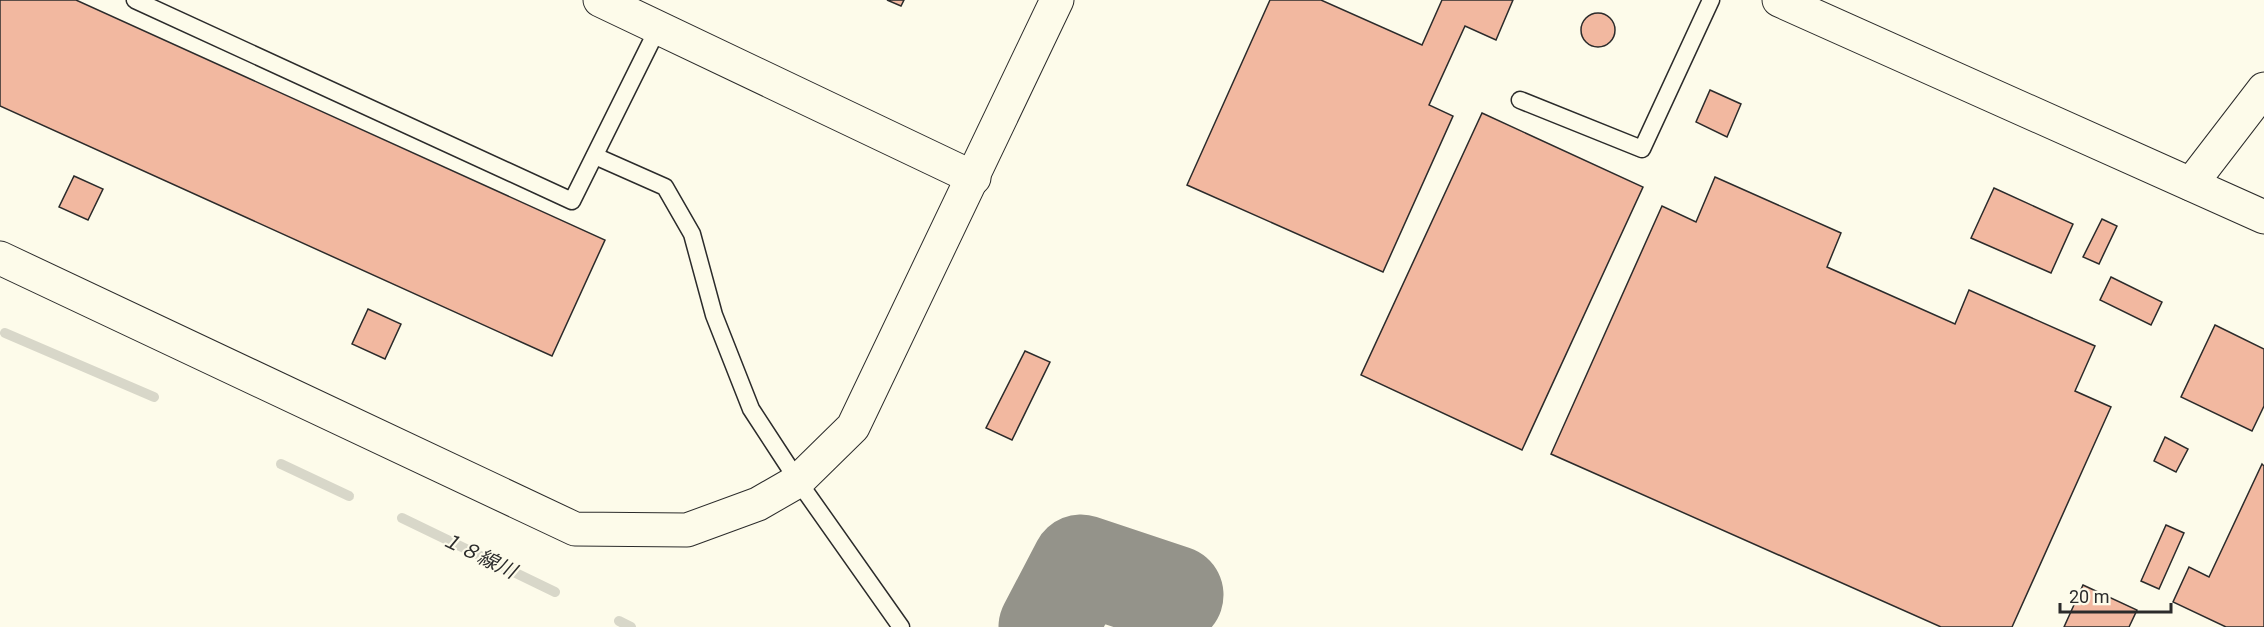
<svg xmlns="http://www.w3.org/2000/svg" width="2264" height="627" font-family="Roboto,'Noto Sans JP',sans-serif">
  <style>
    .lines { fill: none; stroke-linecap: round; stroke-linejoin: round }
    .stream { stroke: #d8d7c9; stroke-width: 10 }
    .taxiway { stroke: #94938a; stroke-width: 99 }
    .building { fill: #f2b8a0; stroke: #2b2b2b; stroke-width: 1.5 }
    .lane-casing { stroke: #2b2b2b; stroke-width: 19 }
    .street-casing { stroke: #2b2b2b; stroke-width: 35 }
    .lane { stroke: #fdfbea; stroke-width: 16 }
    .street { stroke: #fdfbea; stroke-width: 33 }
    .labels { text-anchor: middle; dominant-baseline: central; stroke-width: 4.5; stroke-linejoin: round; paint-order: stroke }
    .water-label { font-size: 20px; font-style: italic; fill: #2b2b2b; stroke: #fdfbea }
  </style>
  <rect width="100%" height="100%" fill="#fdfbea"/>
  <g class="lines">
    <g class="stream">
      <polyline points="5,333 154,397"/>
      <polyline points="281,464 349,496"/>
      <polyline points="402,518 555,592"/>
      <polyline points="619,621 631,627"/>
    </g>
    <polyline class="taxiway" points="1048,627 1081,564 1174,595"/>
  </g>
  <g class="building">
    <polygon points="0,0 76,0 605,240 552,356 0,106"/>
    <polygon points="887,0 904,0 901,6"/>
    <polygon points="1270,0 1321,0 1422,45 1442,0 1513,0 1496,40 1465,26 1429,105 1453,116 1383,272 1187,185"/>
    <circle cx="1598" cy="30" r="17"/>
    <polygon points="1710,90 1741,104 1727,137 1696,122"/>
    <polygon points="1482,113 1643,187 1522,450 1361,375"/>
    <polygon points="74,176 103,189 88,220 59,207"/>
    <polygon points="1715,177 1841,233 1827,267 1955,324 1969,290 2095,346 2075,391 2111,407 2012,627 1941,627 1551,454 1662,206 1696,222"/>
    <polygon points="1994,188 2073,224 2051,273 1971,238"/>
    <polygon points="2102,219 2117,226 2099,264 2083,257"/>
    <polygon points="2111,277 2162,302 2151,325 2100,300"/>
    <polygon points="368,309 401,324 385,359 352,344"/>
    <polygon points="2215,325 2264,349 2264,406 2252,431 2181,397"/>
    <polygon points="1025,351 1050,362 1012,440 986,428"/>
    <polygon points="2165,437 2188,449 2176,472 2154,461"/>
    <polygon points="2262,464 2264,466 2264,627 2226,627 2173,602 2189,567 2209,577"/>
    <polygon points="2166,525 2184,533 2159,589 2141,581"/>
    <polygon points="2083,585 2137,610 2129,627 2064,627"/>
  </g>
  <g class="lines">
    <defs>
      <g id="lane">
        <polyline points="135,0 572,201 659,26"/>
        <polyline points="1520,100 1642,149 1711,0"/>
        <polyline points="595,156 665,187 692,234 714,315 751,409 798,481 901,627"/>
      </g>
      <g id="street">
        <polyline points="600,0 974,178"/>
        <polyline points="1779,0 2264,217"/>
        <polyline points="2191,184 2264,89"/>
        <polyline points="0,258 575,529 687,530 758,504 798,481 853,427 1057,0"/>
      </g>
    </defs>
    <use href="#lane" class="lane-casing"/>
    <use href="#street" class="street-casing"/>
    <use href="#lane" class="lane"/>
    <use href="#street" class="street"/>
  </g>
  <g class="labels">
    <g class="water-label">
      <text transform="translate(479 555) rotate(26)">１８線川</text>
    </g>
  </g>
  <path d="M2060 603v9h111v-9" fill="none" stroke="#2b2b2b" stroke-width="3"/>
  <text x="2069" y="603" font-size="18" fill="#2b2b2b" stroke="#fdfbea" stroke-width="4.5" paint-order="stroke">20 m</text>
</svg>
